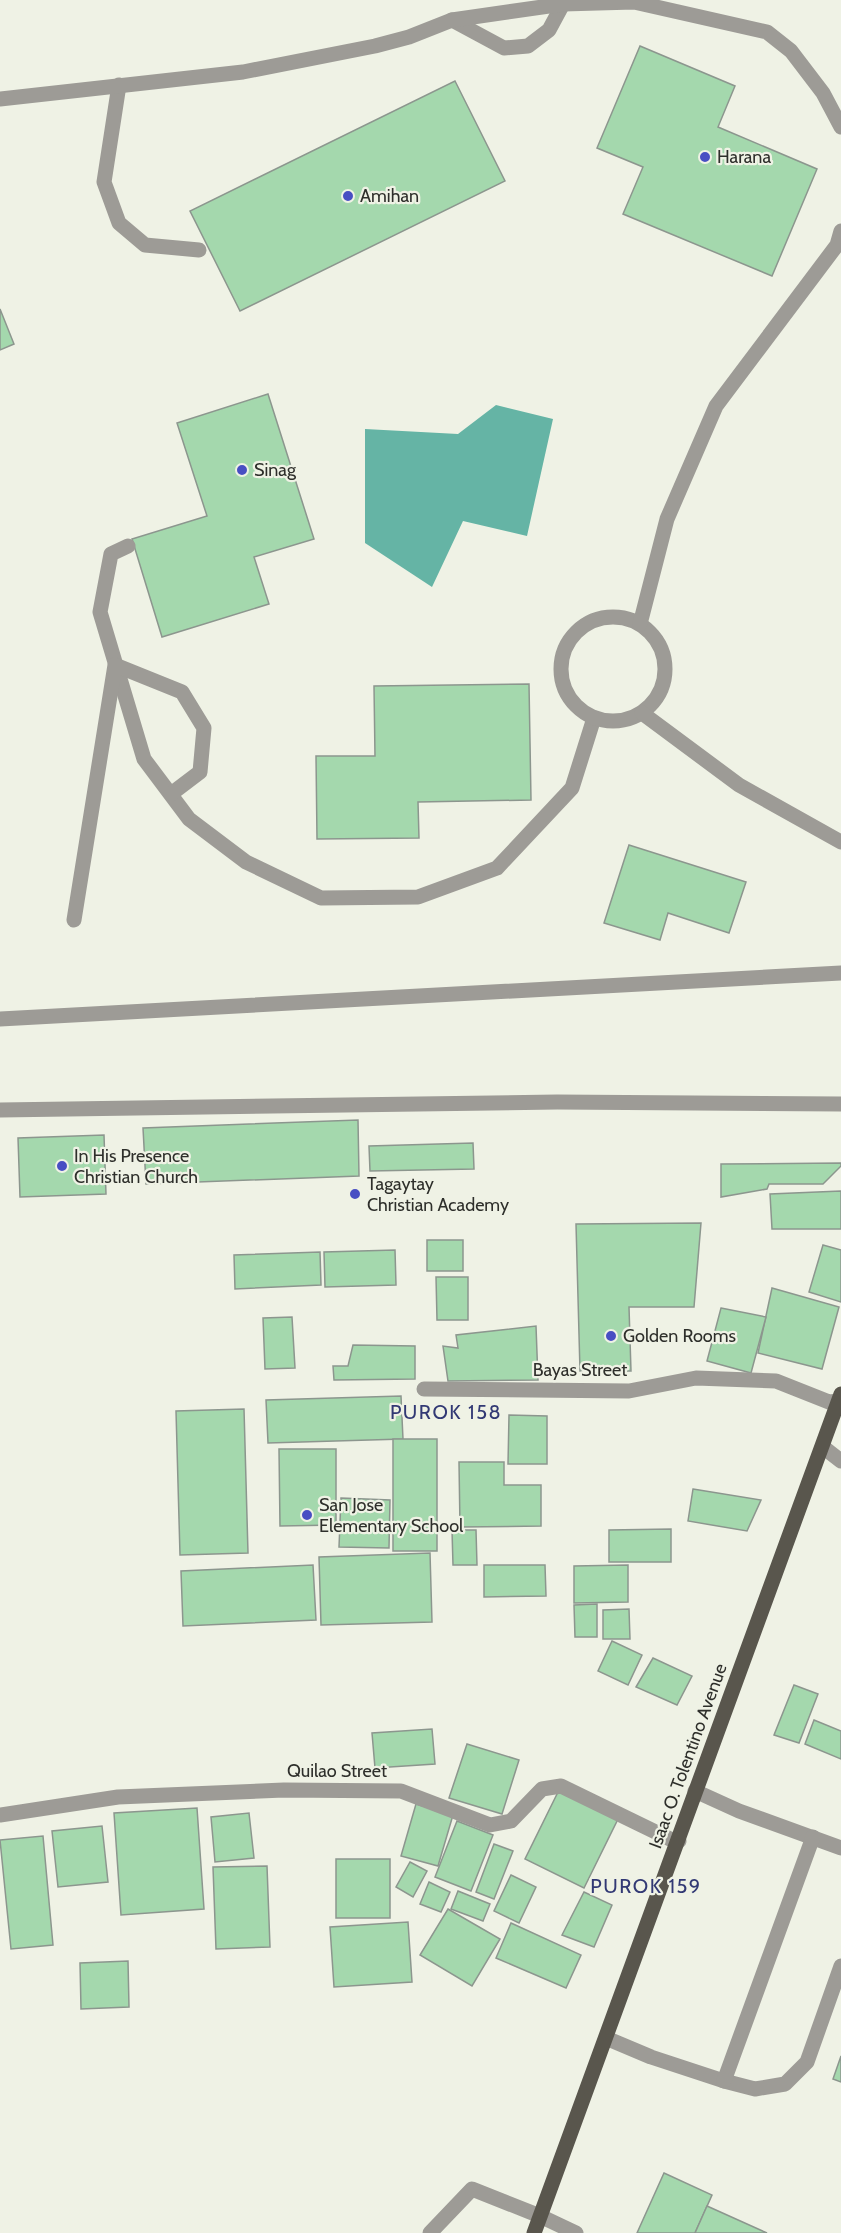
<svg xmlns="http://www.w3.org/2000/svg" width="841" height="2233" font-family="Cabin,sans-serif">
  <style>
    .water { fill: #65b4a5 }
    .building { fill: #a4d8ad; stroke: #8c968e; stroke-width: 1.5 }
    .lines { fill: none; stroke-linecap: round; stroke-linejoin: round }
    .service { stroke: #9d9b96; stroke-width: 15 }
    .minor { stroke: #9d9b96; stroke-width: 15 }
    .primary { stroke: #59564d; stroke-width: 15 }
    .poi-dot { fill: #484ec3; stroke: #eff2e5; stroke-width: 2 }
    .labels { text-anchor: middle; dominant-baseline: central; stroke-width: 4.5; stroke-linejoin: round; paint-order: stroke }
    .poi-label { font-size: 18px; fill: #2e2f2b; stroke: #eff2e5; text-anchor: start }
    .street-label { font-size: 18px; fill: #2e2f2b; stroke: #eff2e5 }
    .neighbourhood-label { font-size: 20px; letter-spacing: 1.5px; fill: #323974; stroke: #eff2e5 }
  </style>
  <rect width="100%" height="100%" fill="#eff2e5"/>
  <polygon class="water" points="496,405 553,419 527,536 463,521 432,587 365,543 365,429 458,434"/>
  <g class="building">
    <polygon points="640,46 735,86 718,127 817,169 772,276 623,214 643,167 597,148"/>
    <polygon points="455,81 505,181 240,311 190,211"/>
    <polygon points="0,309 14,344 0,350"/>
    <polygon points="268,394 314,539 254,557 269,604 162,637 132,539 207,516 177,423"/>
    <polygon points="529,684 531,800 418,802 419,838 317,839 316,756 375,756 374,686"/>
    <polygon points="629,845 746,882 729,933 668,913 660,940 604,923"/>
    <polygon points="358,1120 359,1176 146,1184 143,1128"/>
    <polygon points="104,1135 106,1194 20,1197 18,1138"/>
    <polygon points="473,1143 474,1169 370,1171 369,1146"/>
    <polygon points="841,1163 841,1166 823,1184 769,1184 767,1189 721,1197 721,1164"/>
    <polygon points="841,1191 841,1229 772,1229 770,1194"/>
    <polygon points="701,1223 694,1307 629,1307 631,1371 580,1371 576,1224"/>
    <rect x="427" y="1240" width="36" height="31"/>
    <polygon points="823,1245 841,1250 841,1302 809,1292"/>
    <polygon points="395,1250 396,1285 325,1287 324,1252"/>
    <polygon points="320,1252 321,1285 235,1289 234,1255"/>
    <polygon points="436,1277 468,1277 468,1320 437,1320"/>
    <polygon points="772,1288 839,1307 822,1369 758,1353"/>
    <polygon points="721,1308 766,1317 751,1373 707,1361"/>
    <polygon points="292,1317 295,1368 265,1369 263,1318"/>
    <polygon points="536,1326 538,1380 448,1381 443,1346 458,1348 456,1335"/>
    <polygon points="353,1345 415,1346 415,1379 334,1380 333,1366 348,1366"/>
    <polygon points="401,1396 403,1439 268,1443 266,1400"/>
    <polygon points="244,1409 248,1553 180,1555 176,1411"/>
    <polygon points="509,1415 547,1416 547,1464 508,1464"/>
    <rect x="393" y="1439" width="44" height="112"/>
    <polygon points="279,1449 336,1449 336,1525 280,1526"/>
    <polygon points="459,1462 504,1462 504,1485 541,1485 541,1526 460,1527"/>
    <polygon points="693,1489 761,1500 747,1531 688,1521"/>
    <polygon points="341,1498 390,1500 389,1548 339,1547"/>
    <polygon points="671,1529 671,1562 609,1562 609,1530"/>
    <polygon points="452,1530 476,1530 477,1565 453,1565"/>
    <polygon points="430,1553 432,1622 321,1625 319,1557"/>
    <polygon points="313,1565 316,1620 183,1626 181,1571"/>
    <polygon points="484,1565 545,1565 546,1596 484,1597"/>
    <polygon points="628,1565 628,1602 574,1603 574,1566"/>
    <polygon points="597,1604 597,1637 575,1637 574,1605"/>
    <polygon points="629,1609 630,1639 603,1639 603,1610"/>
    <polygon points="612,1641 642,1655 628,1685 598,1671"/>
    <polygon points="653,1658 692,1676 677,1705 636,1687"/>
    <polygon points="794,1685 818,1694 799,1743 774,1735"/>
    <polygon points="814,1720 841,1731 841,1759 805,1744"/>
    <polygon points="432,1729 435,1764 375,1768 372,1733"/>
    <polygon points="467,1744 519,1760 502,1814 449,1798"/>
    <polygon points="560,1788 619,1817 584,1888 525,1859"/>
    <polygon points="416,1804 453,1815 438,1866 401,1856"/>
    <polygon points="197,1808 204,1909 121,1915 114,1813"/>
    <polygon points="249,1813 254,1858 215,1862 211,1817"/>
    <polygon points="457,1821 493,1835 471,1891 435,1877"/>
    <polygon points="102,1826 108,1882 58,1887 52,1831"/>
    <polygon points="43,1836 53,1945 11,1949 0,1840"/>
    <polygon points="494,1844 513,1851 494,1899 476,1892"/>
    <rect x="336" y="1859" width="54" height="59"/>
    <polygon points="410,1862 427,1871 413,1897 396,1887"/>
    <polygon points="267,1866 270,1947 216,1949 213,1867"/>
    <polygon points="511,1875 536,1887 519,1923 494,1911"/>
    <polygon points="429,1882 450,1892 441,1912 420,1904"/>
    <polygon points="458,1891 490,1904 483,1921 451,1909"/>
    <polygon points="584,1892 612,1905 594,1947 562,1935"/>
    <polygon points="448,1909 500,1939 472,1986 420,1955"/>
    <polygon points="408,1922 412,1982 334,1987 330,1927"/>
    <polygon points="511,1923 581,1955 566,1988 496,1958"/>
    <polygon points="128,1961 129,2007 81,2009 80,1963"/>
    <polygon points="841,2056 841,2082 833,2079"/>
    <polygon points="664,2173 712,2195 695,2233 637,2233"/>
    <polygon points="707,2206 767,2233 695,2233"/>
  </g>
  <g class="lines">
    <g class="service">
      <polyline points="0,1019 841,973"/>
      <polyline points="695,1791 739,1811 841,1848"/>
      <polyline points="606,2038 651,2057 724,2081 755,2089 785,2084 807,2062 841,1966"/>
      <polyline points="724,2081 813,1837"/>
      <polyline points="540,2216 576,2233"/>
    </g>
    <g class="minor">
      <polyline points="452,20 504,48 528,46 549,30 563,4"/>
      <polyline points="119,85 104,182 119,223 145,245 199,250"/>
      <polyline points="0,99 243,72 375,46 409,37 452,20 563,4 634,2 767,32 791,51 823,93 841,127"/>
      <polyline points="128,546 111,554 100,612 144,759 189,819 246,862 321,898 418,897 497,868 572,788 594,718"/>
      <circle cx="613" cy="669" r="52"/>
      <polyline points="640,624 667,519 716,406 837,245 841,231"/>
      <polyline points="642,713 739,785 841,842"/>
      <polyline points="74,920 115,665 182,692 204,728 200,772 171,794"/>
      <polyline points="0,1110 557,1102 841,1104"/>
      <polyline points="424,1389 629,1391 696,1378 776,1381 829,1402 839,1401"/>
      <polyline points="823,1447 841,1461"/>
      <polyline points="0,1815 118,1797 284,1790 401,1791 490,1825 511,1821 542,1789 561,1786 670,1839 679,1841"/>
      <polyline points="430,2233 472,2189 540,2216"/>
    </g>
    <polyline class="primary" points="534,2233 841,1394"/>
  </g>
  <g class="poi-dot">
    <circle cx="705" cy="157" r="6"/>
    <circle cx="348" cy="196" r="6"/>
    <circle cx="242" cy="470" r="6"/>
    <circle cx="62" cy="1166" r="6"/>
    <circle cx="355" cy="1194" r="6"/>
    <circle cx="611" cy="1336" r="6"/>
    <circle cx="307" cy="1515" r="6"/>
  </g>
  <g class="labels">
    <g class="poi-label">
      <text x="717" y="157">Harana</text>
      <text x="360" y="196">Amihan</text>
      <text x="254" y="470">Sinag</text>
      <text x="74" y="1156">In His Presence<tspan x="74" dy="21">Christian Church</tspan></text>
      <text x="367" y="1184">Tagaytay<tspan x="367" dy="21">Christian Academy</tspan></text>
      <text x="623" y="1336">Golden Rooms</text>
      <text x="319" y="1505">San Jose<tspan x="319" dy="21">Elementary School</tspan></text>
    </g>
    <g class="street-label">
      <text x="580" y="1370">Bayas Street</text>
      <text transform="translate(688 1756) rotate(-70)">Isaac O. Tolentino Avenue</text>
      <text x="337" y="1771">Quilao Street</text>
    </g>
    <g class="neighbourhood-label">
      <text x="446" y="1412">PUROK 158</text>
      <text x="646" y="1886">PUROK 159</text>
    </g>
  </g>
</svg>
